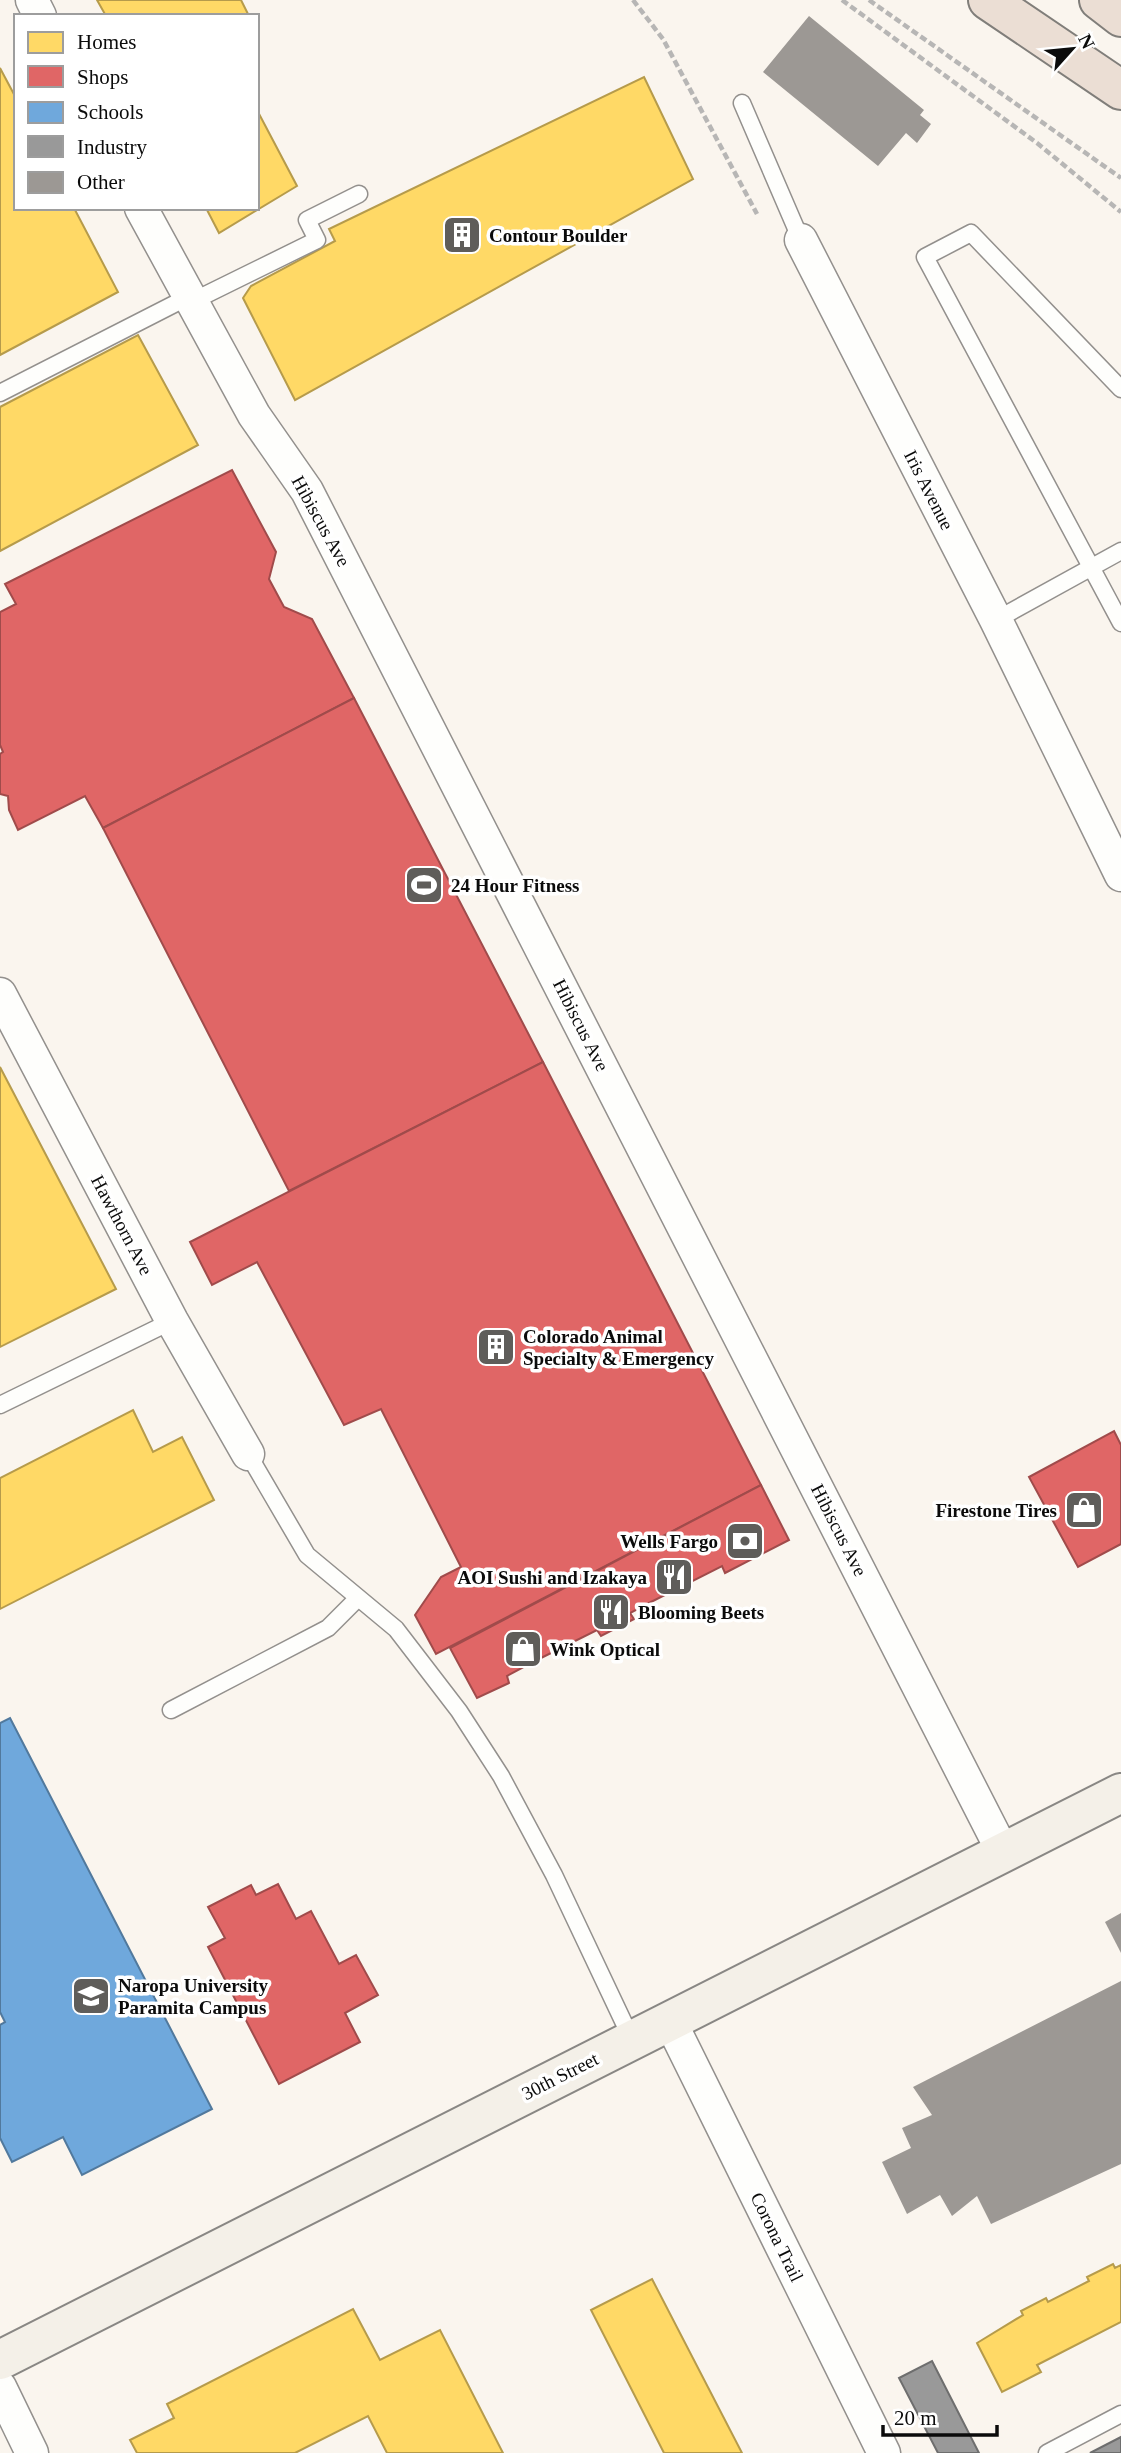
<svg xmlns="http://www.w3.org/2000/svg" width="1121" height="2453" font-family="'Times New Roman',serif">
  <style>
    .homes { fill: #ffd966; stroke: #b69b4b; stroke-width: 2 }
    .shops { fill: #e06666; stroke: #a04b4b; stroke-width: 2 }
    .schools { fill: #6fa8dc; stroke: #51799d; stroke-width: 2 }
    .industry { fill: #999; stroke: #6e6e6e; stroke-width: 2 }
    .building { fill: #9c9894 }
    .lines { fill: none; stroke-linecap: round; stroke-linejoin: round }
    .service-casing { stroke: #93908d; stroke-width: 19 }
    .minor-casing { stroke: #93908d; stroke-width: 35 }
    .secondary-casing { stroke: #898784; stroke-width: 42 }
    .trunk-casing { stroke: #807e7a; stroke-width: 42 }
    .path { stroke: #b7b6b5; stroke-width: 4.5; stroke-dasharray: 7 3.5; stroke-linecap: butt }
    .service { stroke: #fefefc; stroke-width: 16 }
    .minor { stroke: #fefefc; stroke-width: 32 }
    .secondary { stroke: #f4f0e8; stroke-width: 38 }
    .trunk { stroke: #ebded4; stroke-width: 38 }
    .labels { text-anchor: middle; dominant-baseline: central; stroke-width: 7; stroke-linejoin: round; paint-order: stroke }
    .poi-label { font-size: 19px; font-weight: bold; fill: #0b0b0b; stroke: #fff; text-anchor: start }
    .street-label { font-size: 19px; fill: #0b0b0b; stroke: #fff }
  </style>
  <rect width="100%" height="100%" fill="#faf5ee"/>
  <g class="homes">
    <polygon points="97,0 241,0 249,16 106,16"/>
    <polygon points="0,68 16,98 16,208 74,208 118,292 0,355"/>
    <polygon points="644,77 693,179 295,400 243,298 251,286 335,241 329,229"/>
    <polygon points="257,110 297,186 219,233 206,208 257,208"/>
    <polygon points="138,335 198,445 0,551 0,407"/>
    <polygon points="0,1067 116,1289 0,1347"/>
    <polygon points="133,1410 153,1452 182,1437 214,1500 0,1609 0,1478"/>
    <polygon points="1113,2264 1115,2268 1121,2265 1121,2322 1037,2365 1041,2372 1002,2392 977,2343 1023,2315 1021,2311 1046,2298 1048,2302 1089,2281 1087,2277"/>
    <polygon points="652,2279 742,2453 664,2453 591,2310"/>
    <polygon points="353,2309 380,2360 440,2330 503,2453 387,2453 368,2416 295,2453 137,2453 130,2440 174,2418 167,2404"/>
  </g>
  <g class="shops">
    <polygon points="232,470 276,552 269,579 284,607 312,619 354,698 103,828 85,796 18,830 9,810 8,796 0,794 0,754 3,752 0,745 0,612 16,604 5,584"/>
    <polygon points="354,698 543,1062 289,1191 103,828"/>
    <polygon points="543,1062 761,1485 436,1654 415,1615 441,1577 461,1567 381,1409 344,1425 257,1262 212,1285 190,1242"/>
    <polygon points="1114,1431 1121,1445 1121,1544 1078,1567 1029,1477"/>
    <polygon points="761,1485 789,1540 725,1573 722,1566 647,1604 630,1613 634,1619 601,1636 597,1630 531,1663 507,1676 509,1683 477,1698 450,1648"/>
    <polygon points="278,1884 296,1919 311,1911 339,1964 356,1955 378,1995 345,2013 360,2042 279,2084 208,1947 225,1938 208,1907 251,1885 256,1895"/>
  </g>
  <polygon class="schools" points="10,1718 212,2109 82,2175 63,2137 12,2162 0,2138 0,2025 5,2022 0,2012 0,1723"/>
  <g class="industry">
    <polygon points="932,2361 979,2453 938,2453 899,2378"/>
    <polygon points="1121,2437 1121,2453 1090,2453"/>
  </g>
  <g class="building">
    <polygon points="809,16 924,110 920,115 931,124 917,143 906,133 878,166 763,72"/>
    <polygon points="1121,1913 1121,1953 1105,1922"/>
    <polygon points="1121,1981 1121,2164 991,2224 977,2196 952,2216 940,2195 907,2214 882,2162 911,2148 902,2128 932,2115 913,2087"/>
  </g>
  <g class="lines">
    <defs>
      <g id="service">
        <polyline points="742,103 801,240"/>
        <polyline points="191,302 317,240 307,220 359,194"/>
        <polyline points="1121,389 971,233 925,257 1121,623"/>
        <polyline points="0,393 188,297"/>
        <polyline points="996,620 1121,551"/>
        <polyline points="0,1405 172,1321"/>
        <polyline points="248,1454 307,1555 396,1629 459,1711 501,1776 554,1875 632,2040"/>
        <polyline points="171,1710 328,1628 358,1598"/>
        <polyline points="1047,2453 1121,2414"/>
      </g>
      <g id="minor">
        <polyline points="32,0 40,16"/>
        <polyline points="141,208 254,415 307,491 1003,1852"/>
        <polyline points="801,240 996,620 1121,875"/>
        <polyline points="0,994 172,1321 248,1454"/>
        <polyline points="670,2021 884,2453"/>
        <polyline points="0,2387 32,2453"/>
      </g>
      <polyline id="secondary" points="0,2360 1121,1793"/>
      <g id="trunk">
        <polyline points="988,0 1121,90"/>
        <polyline points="1099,0 1121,17"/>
      </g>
    </defs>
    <use href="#service" class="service-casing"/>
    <use href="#minor" class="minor-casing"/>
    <use href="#secondary" class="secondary-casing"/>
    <use href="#trunk" class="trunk-casing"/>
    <g class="path">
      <polyline points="633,0 663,39 757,214"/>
      <polyline points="842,0 1037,143 1121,212"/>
      <polyline points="869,0 1121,178"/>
    </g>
    <use href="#service" class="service"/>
    <use href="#minor" class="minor"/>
    <use href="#secondary" class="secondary"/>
    <use href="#trunk" class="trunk"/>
  </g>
  <defs>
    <symbol id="building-square" viewBox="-11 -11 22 22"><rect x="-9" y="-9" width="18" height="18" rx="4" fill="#5f5d5a" stroke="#fff"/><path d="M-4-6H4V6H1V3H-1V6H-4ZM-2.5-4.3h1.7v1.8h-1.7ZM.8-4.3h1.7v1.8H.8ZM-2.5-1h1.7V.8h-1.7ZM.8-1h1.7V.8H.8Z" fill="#fff"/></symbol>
    <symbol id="stadium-square" viewBox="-11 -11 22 22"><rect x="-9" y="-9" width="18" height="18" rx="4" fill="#5f5d5a" stroke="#fff"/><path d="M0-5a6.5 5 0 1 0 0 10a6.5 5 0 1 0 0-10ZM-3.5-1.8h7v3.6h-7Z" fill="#fff"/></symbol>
    <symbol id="shop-square" viewBox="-11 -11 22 22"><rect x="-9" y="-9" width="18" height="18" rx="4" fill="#5f5d5a" stroke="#fff"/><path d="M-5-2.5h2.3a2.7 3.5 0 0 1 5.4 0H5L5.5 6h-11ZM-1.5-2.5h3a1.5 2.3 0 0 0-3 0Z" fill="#fff"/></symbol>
    <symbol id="bank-square" viewBox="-11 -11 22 22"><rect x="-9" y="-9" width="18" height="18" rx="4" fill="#5f5d5a" stroke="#fff"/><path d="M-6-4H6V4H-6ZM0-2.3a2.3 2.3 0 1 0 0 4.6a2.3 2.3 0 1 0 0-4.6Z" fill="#fff"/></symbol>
    <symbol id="restaurant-square" viewBox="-11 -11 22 22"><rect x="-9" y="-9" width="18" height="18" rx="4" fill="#5f5d5a" stroke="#fff"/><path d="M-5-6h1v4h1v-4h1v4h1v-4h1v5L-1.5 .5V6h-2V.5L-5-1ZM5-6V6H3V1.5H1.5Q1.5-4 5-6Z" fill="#fff"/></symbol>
    <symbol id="university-square" viewBox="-11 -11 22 22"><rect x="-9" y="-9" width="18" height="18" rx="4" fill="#5f5d5a" stroke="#fff"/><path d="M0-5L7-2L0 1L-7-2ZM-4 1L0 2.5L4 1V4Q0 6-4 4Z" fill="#fff"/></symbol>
  </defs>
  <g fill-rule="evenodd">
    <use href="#building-square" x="440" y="213" width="44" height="44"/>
    <use href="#stadium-square" x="402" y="863" width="44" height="44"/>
    <use href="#building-square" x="474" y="1325" width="44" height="44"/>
    <use href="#shop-square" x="1062" y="1488" width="44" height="44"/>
    <use href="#bank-square" x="723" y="1519" width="44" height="44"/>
    <use href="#restaurant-square" x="652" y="1555" width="44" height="44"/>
    <use href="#restaurant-square" x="589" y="1590" width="44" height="44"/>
    <use href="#shop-square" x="501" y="1627" width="44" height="44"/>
    <use href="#university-square" x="69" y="1974" width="44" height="44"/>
  </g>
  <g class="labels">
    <g class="poi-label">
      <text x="489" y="235">Contour Boulder</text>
      <text x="451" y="885">24 Hour Fitness</text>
      <text x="523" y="1336">Colorado Animal<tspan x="523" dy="22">Specialty &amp; Emergency</tspan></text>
      <text x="1057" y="1510" text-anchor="end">Firestone Tires</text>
      <text x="718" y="1541" text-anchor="end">Wells Fargo</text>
      <text x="647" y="1577" text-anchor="end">AOI Sushi and Izakaya</text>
      <text x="638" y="1612">Blooming Beets</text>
      <text x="550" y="1649">Wink Optical</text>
      <text x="118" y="1985">Naropa University<tspan x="118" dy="22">Paramita Campus</tspan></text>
    </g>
    <g class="street-label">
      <text transform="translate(929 490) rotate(63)">Iris Avenue</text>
      <text transform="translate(321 521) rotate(61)">Hibiscus Ave</text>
      <text transform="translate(581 1025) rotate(63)">Hibiscus Ave</text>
      <text transform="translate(122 1225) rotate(62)">Hawthorn Ave</text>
      <text transform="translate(839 1530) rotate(63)">Hibiscus Ave</text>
      <text transform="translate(560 2076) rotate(-27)">30th Street</text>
      <text transform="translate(777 2237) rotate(64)">Corona Trail</text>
    </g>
  </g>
  <rect x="14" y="14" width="245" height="196" fill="#ffffff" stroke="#9d9d9d" stroke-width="2"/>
  <rect x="28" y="32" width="35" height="21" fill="#ffd966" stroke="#9d9d9d" stroke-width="2"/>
  <text x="77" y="49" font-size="21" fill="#0b0b0b">Homes</text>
  <rect x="28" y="66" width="35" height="21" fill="#e06666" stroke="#9d9d9d" stroke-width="2"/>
  <text x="77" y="84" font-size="21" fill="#0b0b0b">Shops</text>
  <rect x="28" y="102" width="35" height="21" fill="#6fa8dc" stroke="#9d9d9d" stroke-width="2"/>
  <text x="77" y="119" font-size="21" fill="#0b0b0b">Schools</text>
  <rect x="28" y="136" width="35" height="21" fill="#999999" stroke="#9d9d9d" stroke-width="2"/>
  <text x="77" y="154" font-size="21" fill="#0b0b0b">Industry</text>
  <rect x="28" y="172" width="35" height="21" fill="#9c9894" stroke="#9d9d9d" stroke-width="2"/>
  <text x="77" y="189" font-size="21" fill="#0b0b0b">Other</text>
  <g transform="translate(1072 49) rotate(63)" stroke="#ffffff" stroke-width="5" paint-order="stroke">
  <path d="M0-5L12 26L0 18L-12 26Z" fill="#0b0b0b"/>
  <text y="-10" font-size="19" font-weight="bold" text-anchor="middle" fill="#0b0b0b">N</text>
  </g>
  <path d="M883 2425v10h114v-10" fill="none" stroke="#0b0b0b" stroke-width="3.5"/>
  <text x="894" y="2425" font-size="21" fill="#0b0b0b" stroke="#ffffff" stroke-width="5" paint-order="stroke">20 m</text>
</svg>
